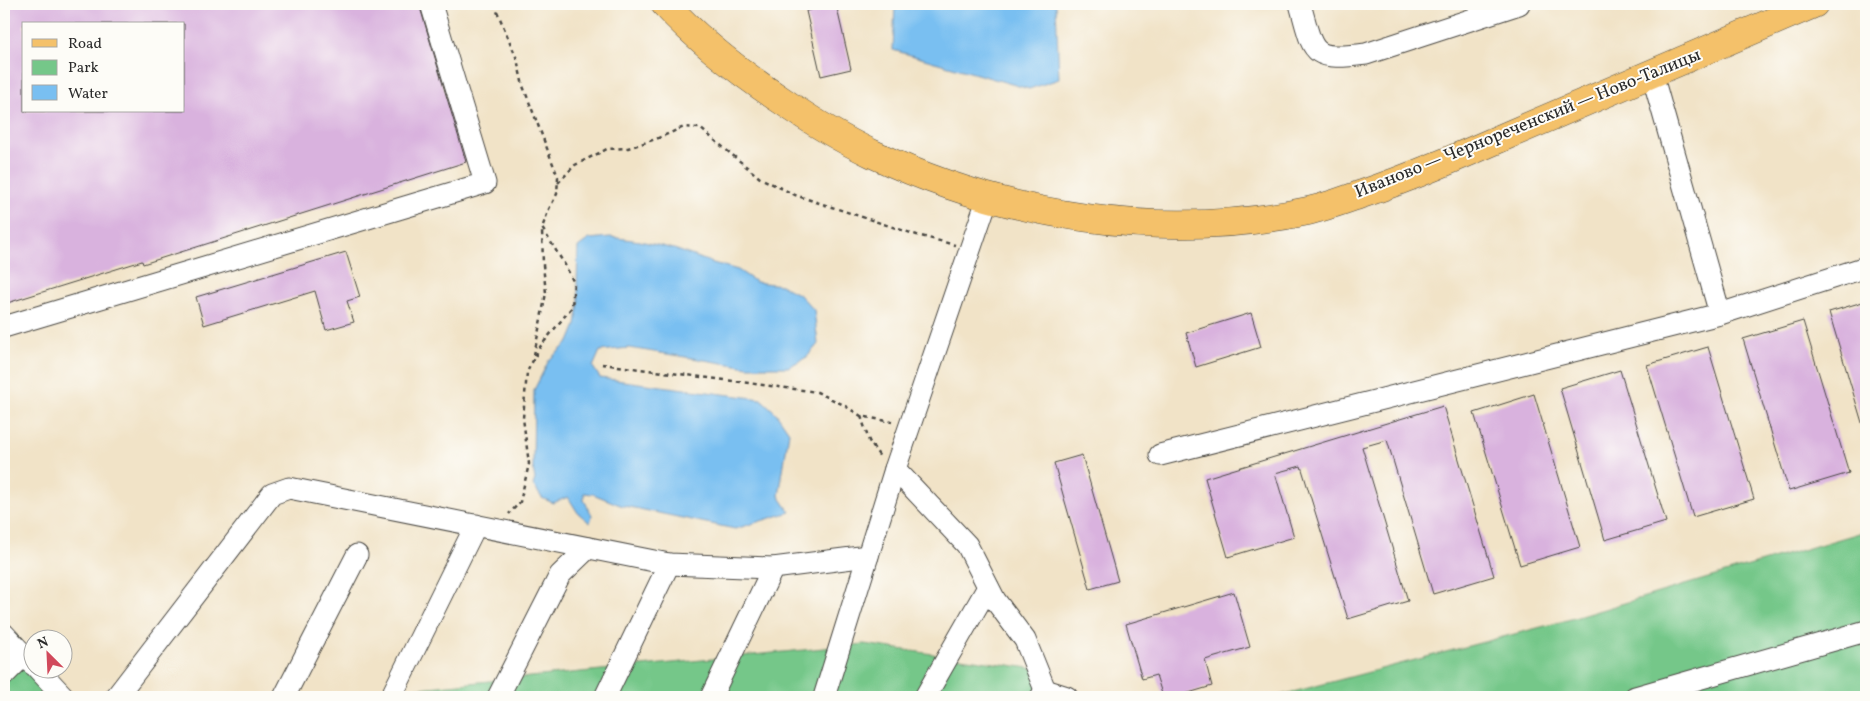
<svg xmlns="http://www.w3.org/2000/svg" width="1870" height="701" font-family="Vollkorn,serif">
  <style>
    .green { fill: #75c789; stroke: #50795a }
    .water { fill: #79bff1; stroke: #52758e }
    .building { fill: #d9b2de; fill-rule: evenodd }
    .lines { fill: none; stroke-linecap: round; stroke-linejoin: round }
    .minor-casing { stroke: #494742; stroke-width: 23 }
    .major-casing { stroke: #494742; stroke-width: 29 }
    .path { stroke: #494742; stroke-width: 2.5; stroke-dasharray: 4 4; stroke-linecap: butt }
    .minor { stroke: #fff; stroke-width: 21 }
    .major { stroke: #f4c16a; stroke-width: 28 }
    .labels { text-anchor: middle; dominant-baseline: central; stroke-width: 4; stroke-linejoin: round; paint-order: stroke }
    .street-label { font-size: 18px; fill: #2b2b2b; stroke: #fdfcf7 }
  </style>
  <rect width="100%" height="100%" fill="#fdfcf7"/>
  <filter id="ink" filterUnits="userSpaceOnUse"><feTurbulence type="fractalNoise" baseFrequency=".02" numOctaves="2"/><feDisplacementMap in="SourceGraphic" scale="10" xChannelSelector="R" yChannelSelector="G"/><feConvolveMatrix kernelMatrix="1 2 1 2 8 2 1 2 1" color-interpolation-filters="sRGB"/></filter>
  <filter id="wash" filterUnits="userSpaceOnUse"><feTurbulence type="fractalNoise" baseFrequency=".0096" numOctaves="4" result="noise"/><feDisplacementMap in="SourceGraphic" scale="20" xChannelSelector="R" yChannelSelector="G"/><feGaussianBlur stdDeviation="1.12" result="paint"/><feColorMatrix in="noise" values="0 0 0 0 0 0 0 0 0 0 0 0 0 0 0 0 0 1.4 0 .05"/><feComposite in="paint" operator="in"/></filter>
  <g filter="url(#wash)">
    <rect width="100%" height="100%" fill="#f1e3c7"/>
    <g class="green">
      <polygon points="1866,531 1866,697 1274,697 1564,621"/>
      <polygon points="4,624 73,697 4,697"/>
      <polygon points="864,644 1050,671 1058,697 328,697"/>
    </g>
    <g class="water">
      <polygon points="895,4 1056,4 1059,79 1029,89 893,50"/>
      <polygon points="610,237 640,241 674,249 713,263 738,270 756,282 781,285 800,295 814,310 818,344 807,357 788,367 748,367 629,348 600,351 593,367 600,378 761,399 776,413 789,432 779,496 790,512 735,529 620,505 593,494 584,493 584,500 592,515 590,523 578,513 568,497 553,503 542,498 533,485 535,479 533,468 534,390 549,360 569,342 576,325 579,302 577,283 578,247 589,239"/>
    </g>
    <g id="blocks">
      <g class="building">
        <path d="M4,4H419L466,162L143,264L142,261L4,304ZM24,24H184V111H24Z"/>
        <polygon points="836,4 851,69 821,76 806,11"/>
        <polygon points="346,252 360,297 347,301 354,322 326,330 315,291 204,325 196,297"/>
        <polygon points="1866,301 1866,426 1863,426 1829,312"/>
        <polygon points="1251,313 1261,347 1196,367 1186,333"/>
        <polygon points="1803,321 1849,473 1789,491 1743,339"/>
        <polygon points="1708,347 1754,499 1693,517 1647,365"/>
        <polygon points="1620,370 1666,522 1605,540 1560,388"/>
        <polygon points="1534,394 1580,547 1520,565 1474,413"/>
        <polygon points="1443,406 1494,576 1433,594 1387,440 1362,447 1408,601 1348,619 1301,466 1275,473 1294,537 1228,557 1205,478"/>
        <polygon points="1082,455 1118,581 1090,589 1054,463"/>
        <polygon points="1234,592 1250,647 1205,660 1212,686 1175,697 1163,697 1156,675 1142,679 1126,624"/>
      </g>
    </g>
  </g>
  <g filter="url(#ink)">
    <use href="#blocks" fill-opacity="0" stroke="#494742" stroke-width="1"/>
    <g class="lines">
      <defs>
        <g id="minor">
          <path d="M1300,4C1314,54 1310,61 1366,54L1519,4"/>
          <polyline points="1652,74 1720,314"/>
          <polyline points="4,327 485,183 431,4"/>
          <polyline points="1160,455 1720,314 1866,267"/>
          <polyline points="895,469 967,545 995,600 1025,640 1048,697"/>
          <polyline points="4,634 32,664"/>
          <polyline points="37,668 64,697"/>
          <polyline points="4,675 24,655"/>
          <polyline points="116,697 272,494 289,488 669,564 773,568 868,556"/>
          <polyline points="284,697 357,555"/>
          <polyline points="391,697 476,525"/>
          <polyline points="498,697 560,575 588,548"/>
          <polyline points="605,697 669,564"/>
          <polyline points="711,697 773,568"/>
          <polyline points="824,697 895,469 988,197"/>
          <polyline points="925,697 988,587"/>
          <polyline points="1041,697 1045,690 1067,697"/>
          <polyline points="1635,697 1866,631"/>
        </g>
        <path id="major" d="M665,4C699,41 739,72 781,100C810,120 841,139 873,154C1006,217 1163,242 1308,211C1326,207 1344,200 1362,194C1412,177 1460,156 1508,135C1610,92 1712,48 1814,4"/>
      </defs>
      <use href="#minor" class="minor-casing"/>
      <use href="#major" class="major-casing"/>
      <g class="path">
        <polyline points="494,4 517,59 523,86 558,177 557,194 549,209 542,228 565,265 574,283 572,307 540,347 527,372 523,418 529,464 520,502 509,514"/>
        <polyline points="558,183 575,165 607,149 628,148 656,139 684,127 700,128 760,178 795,195 917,235 955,245"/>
        <polyline points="534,355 546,293 543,265 542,230"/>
        <polyline points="602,364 817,392 842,404 861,416 892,422"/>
        <polyline points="861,416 869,441 880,457"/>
      </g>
      <use href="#minor" class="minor"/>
      <use href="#major" class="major"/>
    </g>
  </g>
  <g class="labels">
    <g class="street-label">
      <text transform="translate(1528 124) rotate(-22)">Иваново — Чернореченский — Ново-Талицы</text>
    </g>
  </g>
  <rect width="1870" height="701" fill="none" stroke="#fdfcf7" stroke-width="20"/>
  <rect x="22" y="22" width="162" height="90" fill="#fdfcf7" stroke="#a9a8a5"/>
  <rect x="32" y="39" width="25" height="8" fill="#f4c16a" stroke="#a9a8a5"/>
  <text x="68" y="48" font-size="15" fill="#2b2b2b">Road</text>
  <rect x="32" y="60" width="25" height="15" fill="#75c789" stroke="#a9a8a5"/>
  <text x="68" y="72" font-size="15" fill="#2b2b2b">Park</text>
  <rect x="32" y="85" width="25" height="15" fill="#79bff1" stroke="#a9a8a5"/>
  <text x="68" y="98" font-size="15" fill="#2b2b2b">Water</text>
  <g transform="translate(48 654) rotate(336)"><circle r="24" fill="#fdfcf7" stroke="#a9a8a5"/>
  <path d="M0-4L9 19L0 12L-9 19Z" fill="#d1495b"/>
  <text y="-8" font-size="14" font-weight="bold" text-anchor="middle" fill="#2b2b2b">N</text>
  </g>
</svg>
